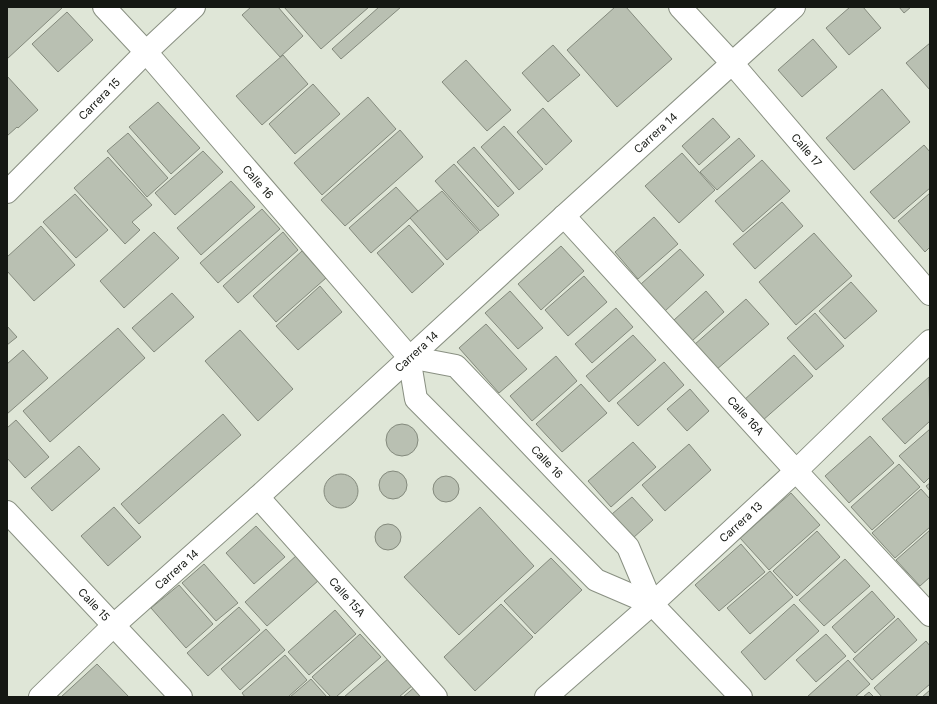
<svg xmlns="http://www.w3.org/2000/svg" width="937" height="704" font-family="Inter,sans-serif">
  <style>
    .building { fill: #b9c0b2; stroke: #848a7d }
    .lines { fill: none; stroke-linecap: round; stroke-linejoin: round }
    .street-casing { stroke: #899082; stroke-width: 24 }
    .street { stroke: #fff; stroke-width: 22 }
    .labels { text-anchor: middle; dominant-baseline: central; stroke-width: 4; stroke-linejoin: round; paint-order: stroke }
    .street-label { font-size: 11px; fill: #151813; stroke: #ecf3e4 }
  </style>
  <rect width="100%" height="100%" fill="#dfe6d7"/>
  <g class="building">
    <polygon points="7,7 61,7 62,8 7,59"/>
    <polygon points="251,7 278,7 303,36 280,57 242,15"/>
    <polygon points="284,7 369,7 321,49"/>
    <polygon points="379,7 401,7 341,59 332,49"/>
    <polygon points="615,7 626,7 672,59 617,107 567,50"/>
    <polygon points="850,7 863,7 881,28 849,55 826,28"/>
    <polygon points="899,7 911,7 904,13"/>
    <polygon points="67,12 93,40 58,72 32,44"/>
    <polygon points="813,39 837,67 802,97 778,70"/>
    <polygon points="930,43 930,90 906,63"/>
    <polygon points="553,45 580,75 548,102 522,73"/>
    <polygon points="283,55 308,84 262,125 236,96"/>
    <polygon points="466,60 511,110 487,131 442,82"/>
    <polygon points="7,76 38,110 18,128 17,127 7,136"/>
    <polygon points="313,84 340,114 295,154 269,124"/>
    <polygon points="882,89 910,122 854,170 826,138"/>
    <polygon points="368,97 396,129 322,195 294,163"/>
    <polygon points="158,102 200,148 171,174 129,127"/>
    <polygon points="543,108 572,141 546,165 517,132"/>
    <polygon points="713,118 730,137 699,165 682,146"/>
    <polygon points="504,126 543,169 519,190 481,147"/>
    <polygon points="400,130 423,157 345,226 321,200"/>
    <polygon points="128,133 168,178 147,197 107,151"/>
    <polygon points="739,138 755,156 717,190 700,172"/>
    <polygon points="924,145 930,152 930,188 894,219 870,192"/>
    <polygon points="474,147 514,193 498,207 457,162"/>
    <polygon points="203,151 223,172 175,215 155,193"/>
    <polygon points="682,153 715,190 679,223 645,186"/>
    <polygon points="108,157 152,205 132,222 140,230 125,244 74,188"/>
    <polygon points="762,160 790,191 743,232 715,201"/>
    <polygon points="454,164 499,215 480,231 435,181"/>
    <polygon points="231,181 255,207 201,255 177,228"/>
    <polygon points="396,187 418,211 371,253 349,228"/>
    <polygon points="442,191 479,232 447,260 410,218"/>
    <polygon points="930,193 930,247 925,252 898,221"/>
    <polygon points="75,194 108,230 76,258 43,222"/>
    <polygon points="782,202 803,226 755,269 733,244"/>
    <polygon points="262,209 280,229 218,283 200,263"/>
    <polygon points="654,217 678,244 638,279 615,252"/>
    <polygon points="409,225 444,264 412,293 377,253"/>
    <polygon points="41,226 75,265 34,301 7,271 7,257"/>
    <polygon points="154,232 179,258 124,308 100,281"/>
    <polygon points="283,232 298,250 238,303 223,286"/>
    <polygon points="814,233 852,276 796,325 759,282"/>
    <polygon points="561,246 584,271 541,310 518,284"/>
    <polygon points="680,249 704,275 665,311 641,284"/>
    <polygon points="302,251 326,278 276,322 253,296"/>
    <polygon points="584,276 607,302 568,336 545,310"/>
    <polygon points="851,282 877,311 845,339 819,311"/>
    <polygon points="320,286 342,312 298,350 276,326"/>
    <polygon points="510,291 543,328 518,349 485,313"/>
    <polygon points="706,291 724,312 692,341 674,320"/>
    <polygon points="172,293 194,317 154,352 132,328"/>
    <polygon points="746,299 769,324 716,370 694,345"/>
    <polygon points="616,308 633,327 592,363 575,344"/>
    <polygon points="815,313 844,346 816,370 787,338"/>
    <polygon points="486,324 527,369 499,393 459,348"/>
    <polygon points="7,326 17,337 7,345"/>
    <polygon points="118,328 145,358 50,442 23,411"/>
    <polygon points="240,330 293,389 258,421 205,361"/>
    <polygon points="633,335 656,360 609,402 586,376"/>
    <polygon points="23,350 48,378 7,414 7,364"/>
    <polygon points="794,355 813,376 762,421 744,400"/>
    <polygon points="556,356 577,381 532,421 510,396"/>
    <polygon points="664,362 684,385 638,426 617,403"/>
    <polygon points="929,377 930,421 905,444 882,419"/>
    <polygon points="581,384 607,413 562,452 536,424"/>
    <polygon points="690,389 709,411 687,431 667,409"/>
    <polygon points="223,414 241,435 139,524 121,504"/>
    <polygon points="16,420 49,457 25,478 7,458 7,428"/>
    <circle cx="402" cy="440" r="16"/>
    <polygon points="930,429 930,477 924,483 899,456"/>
    <polygon points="870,436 894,463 849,503 825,476"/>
    <polygon points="633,442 656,467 611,507 588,481"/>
    <polygon points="689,444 711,470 665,511 642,485"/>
    <polygon points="79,446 100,469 52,511 31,488"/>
    <polygon points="899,464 920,487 872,530 851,507"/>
    <circle cx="393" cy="485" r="14"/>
    <circle cx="341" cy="491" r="17"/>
    <circle cx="446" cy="489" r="13"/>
    <polygon points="930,483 930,491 926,486"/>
    <polygon points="921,489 930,499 930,527 895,558 872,533"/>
    <polygon points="791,493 820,525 769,570 740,538"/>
    <polygon points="632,497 653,520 633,538 612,514"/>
    <polygon points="114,507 141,537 108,566 81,536"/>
    <polygon points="480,507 534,566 459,635 404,577"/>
    <circle cx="388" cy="537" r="13"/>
    <polygon points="256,526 285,557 254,584 226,553"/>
    <polygon points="930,530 930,577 920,586 896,560"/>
    <polygon points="817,531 840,557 797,596 773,571"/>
    <polygon points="741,544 765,572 719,611 695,585"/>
    <polygon points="297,555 319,580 267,626 245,602"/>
    <polygon points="551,558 582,590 535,634 504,601"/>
    <polygon points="845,559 870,586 824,626 799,600"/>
    <polygon points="204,564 238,603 216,621 182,583"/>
    <polygon points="770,571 793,597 750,634 727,608"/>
    <polygon points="179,585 213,624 186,648 151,608"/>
    <polygon points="872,591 895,617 855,653 832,627"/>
    <polygon points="501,604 533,637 475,691 444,657"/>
    <polygon points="794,604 819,631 765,680 741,652"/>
    <polygon points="239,607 260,630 208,676 187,653"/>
    <polygon points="335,610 356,634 309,675 288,652"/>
    <polygon points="898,618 917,640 872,680 853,659"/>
    <polygon points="266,629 285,650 240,690 221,669"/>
    <polygon points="360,634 381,657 336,697 331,697 312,677"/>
    <polygon points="826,634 846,656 816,682 796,660"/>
    <polygon points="926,641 930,646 930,684 915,697 882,697 874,688"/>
    <polygon points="285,655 307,680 288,697 245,697 242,693"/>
    <polygon points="389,658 413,685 399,697 344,697"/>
    <polygon points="848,660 870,684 855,697 807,697"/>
    <polygon points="97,664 129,697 61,697"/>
    <polygon points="311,679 327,697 290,697"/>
    <polygon points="416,686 426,697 403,697"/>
    <polygon points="930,690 930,697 922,697"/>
    <polygon points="869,692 874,697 863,697"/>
  </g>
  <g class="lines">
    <defs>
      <g id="street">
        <path id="s1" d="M104,7L146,52L409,357L416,399L596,580L652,604"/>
        <path id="s2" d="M680,7L732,63L930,294"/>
        <path id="s3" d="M7,192L146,52L194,7"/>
        <path id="s4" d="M564,216L796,471L930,615"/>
        <path id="s5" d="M409,357L456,366L628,547L652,604L741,697"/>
        <path id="s6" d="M258,497L436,697"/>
        <path id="s7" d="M7,512L181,697"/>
        <path id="s8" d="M40,697L114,625L258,497L564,216L794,7"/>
        <path id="s9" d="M546,697L652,604L796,471L930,341"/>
      </g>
    </defs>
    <use href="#street" class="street-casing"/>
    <use href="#street" class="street"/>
  </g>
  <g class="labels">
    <g class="street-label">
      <text stroke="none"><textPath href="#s3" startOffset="131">Carrera 15</textPath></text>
      <text stroke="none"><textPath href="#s8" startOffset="835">Carrera 14</textPath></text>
      <text stroke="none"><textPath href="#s2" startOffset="191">Calle 17</textPath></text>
      <text stroke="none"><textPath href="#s1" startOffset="233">Calle 16</textPath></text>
      <text stroke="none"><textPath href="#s8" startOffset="511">Carrera 14</textPath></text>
      <text stroke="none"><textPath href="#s4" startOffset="270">Calle 16A</textPath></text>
      <text stroke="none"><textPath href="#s5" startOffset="180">Calle 16</textPath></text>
      <text stroke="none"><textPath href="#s9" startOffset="262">Carrera 13</textPath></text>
      <text stroke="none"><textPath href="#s8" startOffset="187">Carrera 14</textPath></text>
      <text stroke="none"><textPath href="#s6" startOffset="134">Calle 15A</textPath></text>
      <text stroke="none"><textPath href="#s7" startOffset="127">Calle 15</textPath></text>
    </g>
  </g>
  <rect width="937" height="704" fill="none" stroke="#151813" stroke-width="16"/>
</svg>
